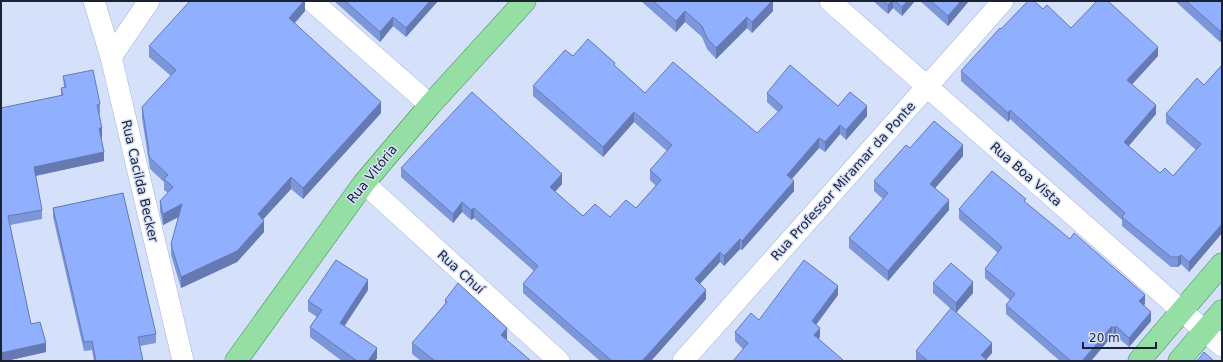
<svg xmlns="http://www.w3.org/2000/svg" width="1223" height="362" font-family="'DejaVu Sans',sans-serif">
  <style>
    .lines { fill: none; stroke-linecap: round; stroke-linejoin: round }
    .minor-casing { stroke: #a1b2dc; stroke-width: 22 }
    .primary-casing { stroke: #3d8e54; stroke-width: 23 }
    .minor { stroke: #fff; stroke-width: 21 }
    .primary { stroke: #96dfa4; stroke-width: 22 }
    .wall { fill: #7c96da }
    .shaded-wall { fill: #657ab2 }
    .building { fill: #90affe; stroke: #657ab2 }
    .labels { text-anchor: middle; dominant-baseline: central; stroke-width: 3; stroke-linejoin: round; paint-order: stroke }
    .street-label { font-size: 13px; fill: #1b2131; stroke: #d5e0fa }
  </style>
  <rect width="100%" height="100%" fill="#d5e0fa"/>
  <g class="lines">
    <defs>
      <g id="minor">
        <polyline points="94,1 111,57 183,361"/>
        <polyline points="312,1 430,105"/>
        <polyline points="830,1 1222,346"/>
        <polyline points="111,57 149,1"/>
        <polyline points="364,183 559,361"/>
        <polyline points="683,361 1003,1"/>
      </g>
      <g id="primary">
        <polyline points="236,361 364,183 430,105 525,1"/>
        <polyline points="1139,361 1222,264"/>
        <polyline points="1179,361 1222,311"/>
      </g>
    </defs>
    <use href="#minor" class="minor-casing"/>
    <use href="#primary" class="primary-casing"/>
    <use href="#minor" class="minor"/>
    <use href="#primary" class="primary"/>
  </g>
  <g class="wall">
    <polygon points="305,1 305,11 295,23 381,113 303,199 291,189 263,219 264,232 237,262 181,288 171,255 171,244 179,217 163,225 160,212 160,201 168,193 164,190 164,182 150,169 142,118 142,107 171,76 149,57 149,46"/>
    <polygon points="334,1 438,1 406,37 393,26 380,42"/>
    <polygon points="641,1 773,1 773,11 752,33 747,28 716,59 707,49 702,37 685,22 676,32"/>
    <polygon points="873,1 915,1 902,16 893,8 888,14"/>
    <polygon points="920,1 969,1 948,26"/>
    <polygon points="1175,1 1222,1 1222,39 1220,42"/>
    <polygon points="1043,9 1071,28 1158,56 1132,84 1156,114 1129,146 1160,173 1173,176 1196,150 1166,123 1166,114 1204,85 1222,65 1222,233 1189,272 1181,264 1178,267 1171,267 1122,226 1122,220 1010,119 1008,122 961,81 961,71 1001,29"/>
    <polygon points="573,56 615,66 645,93 757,133 778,112 767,102 767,93 838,106 867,116 846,140 840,134 825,152 819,148 792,179 794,191 742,250 740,249 724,266 720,262 700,284 706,299 651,361 600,361 523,293 523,284 534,271 474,218 471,220 462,212 453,223 401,177 401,168 562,184 555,192 583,216 610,217 636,208 656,186 650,180 650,170 667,151 634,122 603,157 533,96 533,86"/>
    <polygon points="63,76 100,104 100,113 99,114 104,161 36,176 42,210 42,219 10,225 31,324 46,352 6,361 1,361 1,108 61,96 61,88 64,88"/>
    <polygon points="910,148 963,156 935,188 949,210 888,281 849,248 849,238 883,199 874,191 874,181"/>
    <polygon points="1026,203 1145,304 1144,305 1151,321 1129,347 1116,336 1114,338 1112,336 1091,361 1060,361 1006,314 1006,305 1010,300 985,278 985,269 998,253 959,219 959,209"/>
    <polygon points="53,208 156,334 156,343 140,346 143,361 94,361 92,350 84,351 53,217"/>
    <polygon points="933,283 973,293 956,312 992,353 986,359 988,361 916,361 916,351 951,309 933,293"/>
    <polygon points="368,290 344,326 377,358 375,361 342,361 310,337 310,327 317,317 308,311 308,301"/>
    <polygon points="838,295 816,325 820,337 818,339 843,361 743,349 735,341 735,332 759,320"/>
    <polygon points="445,300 507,339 506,340 531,361 421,361 412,354 412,343 445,304"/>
  </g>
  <g class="shaded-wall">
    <polygon points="304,1 305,1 305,11 289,29 289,18"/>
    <polygon points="430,1 438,1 406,37 406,28"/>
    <polygon points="772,1 773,1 773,11 752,33 752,22"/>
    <polygon points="891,1 893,1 893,8 888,14 888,5"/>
    <polygon points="907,1 915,1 902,16 902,7"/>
    <polygon points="961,1 969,1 948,26 948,16"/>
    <polygon points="685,11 685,22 676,32 676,21"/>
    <polygon points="393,17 393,26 380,42 380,32"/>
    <polygon points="747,17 747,28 716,59 716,48"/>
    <polygon points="1222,29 1222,39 1220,42 1220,31"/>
    <polygon points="1158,47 1158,56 1127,90 1127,80"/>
    <polygon points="381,102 381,113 303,199 303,188"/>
    <polygon points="1156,105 1156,114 1124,151 1124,142"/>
    <polygon points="867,106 867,116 846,140 846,130"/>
    <polygon points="1010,110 1010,119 1008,122 1008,113"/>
    <polygon points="634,112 634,122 603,157 603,147"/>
    <polygon points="840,125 840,134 825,152 825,142"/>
    <rect x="99" y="128" width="3" height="9"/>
    <polygon points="819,138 819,148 787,184 787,175"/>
    <polygon points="963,145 963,156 930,194 930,184"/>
    <polygon points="104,152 104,161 34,176 34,167"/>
    <polygon points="562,174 562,184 550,197 550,187"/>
    <polygon points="291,177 291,189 258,225 258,214"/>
    <polygon points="794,181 794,191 742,250 742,241"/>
    <polygon points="949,200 949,210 888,281 888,271"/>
    <polygon points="462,202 462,212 453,223 453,214"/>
    <polygon points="182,204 182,215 163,225 163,214"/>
    <polygon points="474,208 474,218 471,220 471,210"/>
    <polygon points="264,221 264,232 237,262 181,288 181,277"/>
    <polygon points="1222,224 1222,233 1189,272 1189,262"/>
    <polygon points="740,239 740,249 724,266 724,256"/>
    <polygon points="720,252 720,262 695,289 695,279"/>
    <polygon points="1181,255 1181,264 1178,267 1178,257"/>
    <polygon points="368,280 368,290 340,333 340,323"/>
    <polygon points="973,282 973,293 956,313 956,303"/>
    <polygon points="838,286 838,295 812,330 812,321"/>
    <polygon points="706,290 706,299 651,361 642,361"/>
    <polygon points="1145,295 1145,304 1139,311 1139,301"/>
    <polygon points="1151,312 1151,321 1129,347 1129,338"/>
    <polygon points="1112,326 1112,336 1091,361 1082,361"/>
    <polygon points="1116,326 1116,336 1114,338 1114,328"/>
    <polygon points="507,328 507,339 501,346 501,335"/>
    <polygon points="820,328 820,337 814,344 814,335"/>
    <polygon points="46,343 46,352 6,361 1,361 1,353"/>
    <polygon points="992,343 992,353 985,361 981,355"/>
    <polygon points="377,348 377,358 375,361 368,361"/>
  </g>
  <g class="building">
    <polygon points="190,1 304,1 289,18 381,102 303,188 291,177 258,214 264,221 237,251 181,277 171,244 182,204 163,214 160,201 173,187 164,179 168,175 150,158 148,152 149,151 142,107 176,70 149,46"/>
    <polygon points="345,1 430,1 406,28 393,17 380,32"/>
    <polygon points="653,1 772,1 752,22 747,17 716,48 707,38 702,26 685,11 676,21"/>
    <polygon points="884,1 891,1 888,5"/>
    <polygon points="895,1 907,1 902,7"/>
    <polygon points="931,1 961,1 948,16"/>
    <polygon points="1028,1 1034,1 1043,9 1047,5 1071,28 1097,1 1108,1 1158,47 1127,80 1156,105 1124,142 1160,173 1165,168 1173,176 1201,144 1166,114 1197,78 1204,85 1222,65 1222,224 1189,262 1181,255 1178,257 1171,257 1122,217 1125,213 1010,110 1008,113 961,71 1000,28 1001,29"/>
    <polygon points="1186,1 1222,1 1222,29 1220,31"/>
    <polygon points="588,39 615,63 614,65 645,93 673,62 757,133 783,107 767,93 790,65 838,106 850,92 867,106 846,130 840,125 825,142 819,138 787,175 794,181 742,241 740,239 724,256 720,252 695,279 706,290 642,361 612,361 523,284 538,266 474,208 471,210 462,202 453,214 401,168 472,92 562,174 550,187 583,216 595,204 610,217 626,200 636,208 661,180 650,170 672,145 634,112 603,147 533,86 565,50 573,56"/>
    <polygon points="93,70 100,104 97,105 102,128 99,128 104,152 34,167 42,210 8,216 31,324 40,322 46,343 1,353 1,108 63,95 61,88 66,87 63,76"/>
    <polygon points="934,121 963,145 930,184 949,200 888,271 849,238 888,193 874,181 906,145 910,148"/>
    <polygon points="992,171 1026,199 1024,201 1070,239 1074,233 1145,295 1139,301 1151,312 1129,338 1116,326 1114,328 1112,326 1082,361 1071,361 1006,305 1015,294 985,269 1002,247 959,209"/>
    <polygon points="123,193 156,334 138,337 143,361 96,361 92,341 84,342 53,208"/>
    <polygon points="336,260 368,280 340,323 377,348 368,361 357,361 310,327 322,310 308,301"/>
    <polygon points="804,260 838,286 812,321 820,328 814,335 843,360 843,361 733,361 748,343 735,332 751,313 759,320"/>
    <polygon points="951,263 973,282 956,303 933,283"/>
    <polygon points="458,283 507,328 501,335 531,361 435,361 412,343 447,302 445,300"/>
    <polygon points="951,308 992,343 981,355 988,361 928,361 916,351"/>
    <polygon points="1204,352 1214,361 1197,361"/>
  </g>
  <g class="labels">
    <g class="street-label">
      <text transform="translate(372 174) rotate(-51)">Rua Vitória</text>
      <text transform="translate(1026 174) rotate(41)">Rua Boa Vista</text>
      <text transform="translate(140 181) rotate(77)">Rua Cacilda Becker</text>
      <text transform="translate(843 181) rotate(-48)">Rua Professor Miramar da Ponte</text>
      <text transform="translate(461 272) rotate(42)">Rua Chuí</text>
    </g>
  </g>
  <rect width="1223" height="362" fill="none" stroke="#1b2131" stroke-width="4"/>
  <path d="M1083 342v6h73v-6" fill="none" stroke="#1b2131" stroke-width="2"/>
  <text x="1089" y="342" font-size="12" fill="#1b2131" stroke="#d5e0fa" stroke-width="3" paint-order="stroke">20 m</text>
</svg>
